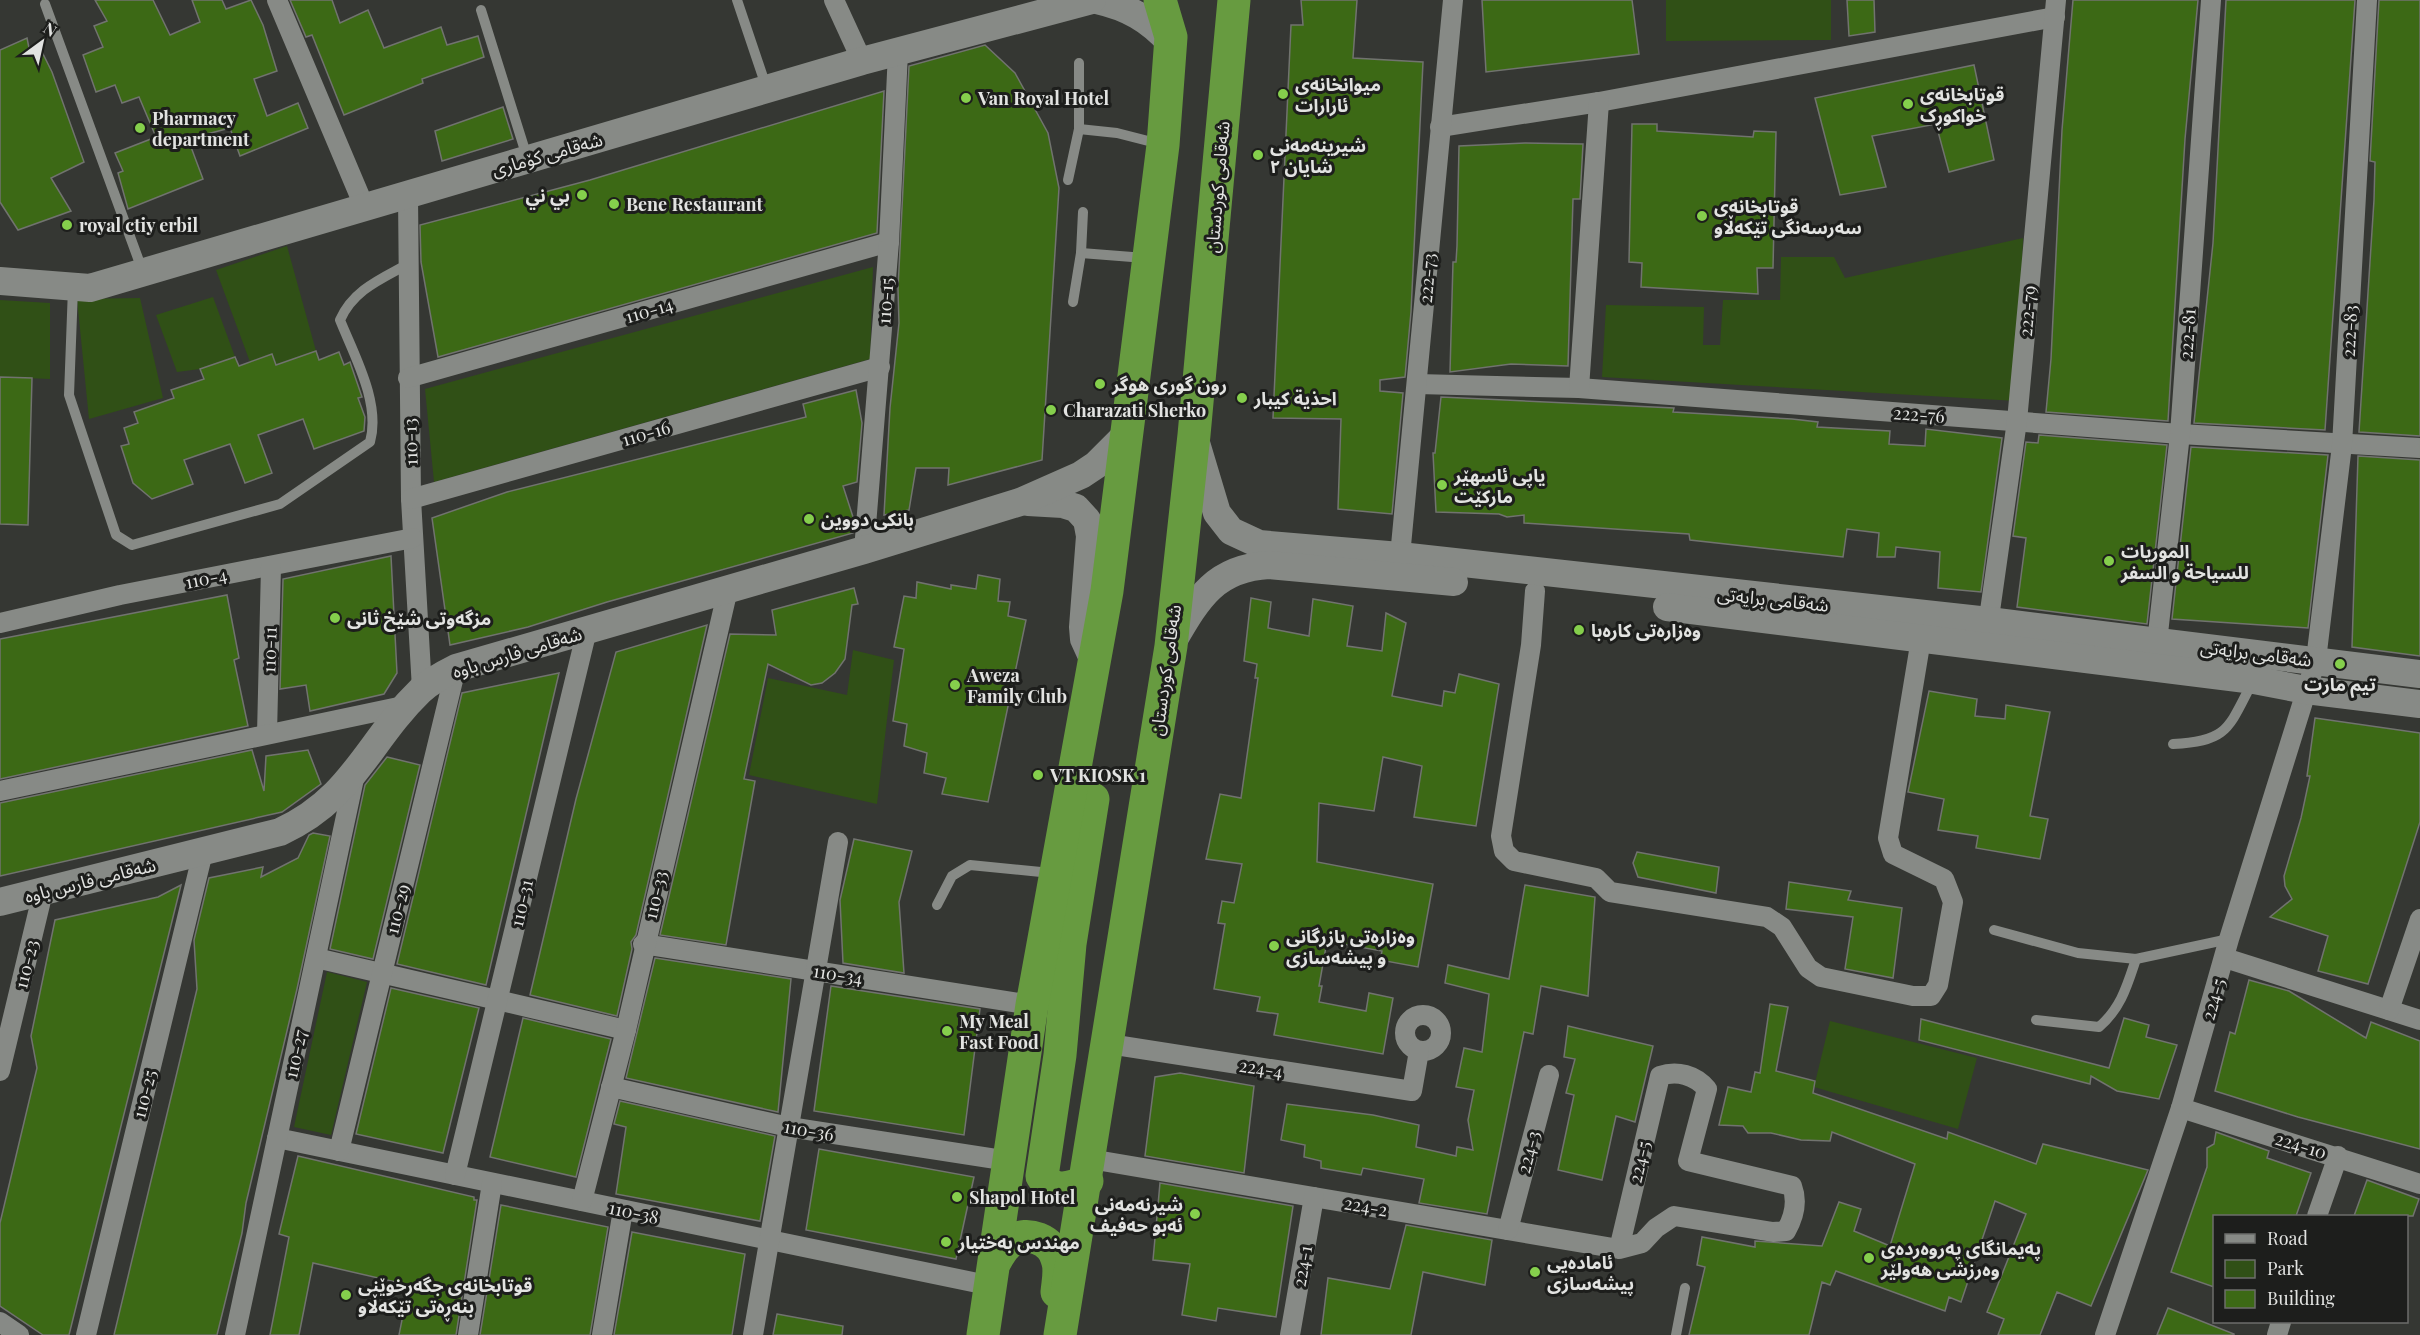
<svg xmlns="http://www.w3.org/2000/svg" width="2420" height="1335" font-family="'Playfair Display','Noto Sans Arabic',serif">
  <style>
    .green { fill: #305016 }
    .building { fill: #3c6915; stroke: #71736f; stroke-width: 1.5 }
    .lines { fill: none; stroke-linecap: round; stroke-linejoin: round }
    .lane { stroke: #878a86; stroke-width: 10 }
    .street { stroke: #878a86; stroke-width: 20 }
    .secondary { stroke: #878a86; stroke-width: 28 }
    .highway { stroke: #679b40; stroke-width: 33 }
    .poi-dot { fill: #85cf4c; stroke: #1d1e1c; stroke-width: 2 }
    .labels { text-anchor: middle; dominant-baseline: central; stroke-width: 6; stroke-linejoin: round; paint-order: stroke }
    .poi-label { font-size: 18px; font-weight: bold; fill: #e2e3e1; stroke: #1d1e1c; text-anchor: start }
    .street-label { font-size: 18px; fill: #e2e3e1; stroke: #1d1e1c }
  </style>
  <rect width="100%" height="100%" fill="#353733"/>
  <g class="green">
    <polygon points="1666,0 1831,0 1831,40 1666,41"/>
    <polygon points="2023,238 2017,401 1602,377 1606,305 1704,307 1703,345 1720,345 1723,300 1780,300 1781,257 1834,257 1845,278"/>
    <polygon points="287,246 316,351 276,365 272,354 250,362 216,270"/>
    <polygon points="873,267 870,359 434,482 425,389"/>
    <polygon points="213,297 235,357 200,369 177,372 156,315"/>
    <polygon points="140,298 163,398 89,419 77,299"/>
    <polygon points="0,300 50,303 50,379 0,377"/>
    <polygon points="853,650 894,660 877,804 749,775 768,678 847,695"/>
    <polygon points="327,972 367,982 331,1135 294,1127"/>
    <polygon points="1830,1021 1977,1058 1958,1129 1814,1087"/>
  </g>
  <g class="building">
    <polygon points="95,0 153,0 170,35 200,22 192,0 222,0 226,9 251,0 263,25 277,71 254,79 267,116 298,103 308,128 240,156 230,128 188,139 203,179 128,209 118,173 123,171 115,153 156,137 139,97 122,103 115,85 96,92 83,55 103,47 94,26 107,21"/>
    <polygon points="290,0 332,0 340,23 368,10 384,48 441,27 447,45 478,36 484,57 422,79 423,83 344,115 312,35 306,37"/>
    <polygon points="1301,0 1357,0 1353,58 1423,62 1411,312 1405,377 1380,380 1380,391 1403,393 1392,514 1338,509 1341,419 1273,418 1291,25 1303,25"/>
    <polygon points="1482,0 1632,0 1639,54 1486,72"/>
    <polygon points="1847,0 1874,0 1875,32 1849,36"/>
    <polygon points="2073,0 2198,0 2185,139 2168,421 2046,412 2051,359 2062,130"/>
    <polygon points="2226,0 2355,0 2325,430 2194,423 2213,243"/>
    <polygon points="2379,0 2420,0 2420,436 2359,432 2374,200 2375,162 2370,161"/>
    <polygon points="27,38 30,53 41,50 52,72 84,162 51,178 71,211 18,230 0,202 0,50"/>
    <polygon points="985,45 1015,73 1048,133 1059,188 1042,460 948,485 949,468 916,468 909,510 884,515 890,408 899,323 898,289 909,66"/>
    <polygon points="1974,65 1994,160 1949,172 1936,124 1872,136 1886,187 1840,195 1815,98"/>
    <polygon points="884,91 877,233 438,357 421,262 420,225 590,180"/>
    <polygon points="503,107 513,139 442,161 435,131"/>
    <polygon points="1632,124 1657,124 1657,131 1753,137 1754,131 1776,132 1773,268 1757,268 1758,294 1641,287 1642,263 1629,262"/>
    <polygon points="1525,143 1583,144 1580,199 1573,199 1568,366 1511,364 1450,372 1453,262 1456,262 1457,246 1459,146"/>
    <polygon points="316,351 319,360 339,352 344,365 350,362 362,397 358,398 365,417 364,431 314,449 303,419 258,435 272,473 245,483 230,444 184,460 193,484 152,499 133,483 121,446 129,444 124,428 138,423 134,412 174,398 171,390 204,379 200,369 235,357 239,366 272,354 276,365"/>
    <polygon points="0,377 32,378 28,525 0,524"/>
    <polygon points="856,390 862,423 857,482 843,486 854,520 853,533 607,602 528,627 450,645 432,518 507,492 806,417 803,404"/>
    <polygon points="1441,397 1674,408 1673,412 1792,419 1818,422 1817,427 1890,431 1889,444 1906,445 1925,446 1926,429 2002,438 1981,592 1938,588 1940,552 1896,547 1895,557 1877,557 1879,533 1847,529 1843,557 1690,540 1689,534 1524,523 1524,515 1507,517 1499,514 1436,512 1433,453 1435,453"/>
    <polygon points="2039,435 2167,445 2147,624 2017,607 2026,538 2013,536 2026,442 2038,443"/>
    <polygon points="2191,447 2328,455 2308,628 2172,619"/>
    <polygon points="2358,456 2420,460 2420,656 2352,647"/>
    <polygon points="391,556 397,673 384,694 310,711 306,685 280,689 283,579"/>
    <polygon points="978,575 1000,579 998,601 1010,602 1008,616 1026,620 988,802 942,794 946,778 924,773 927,753 904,746 907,724 893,721 904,649 894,647 904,596 916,598 917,582 951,589 951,585 976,589"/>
    <polygon points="854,588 858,604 852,605 845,659 835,673 822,683 811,685 768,664 744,779 755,781 726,945 660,935 730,634 776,635 772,610"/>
    <polygon points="227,595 239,658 234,660 248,726 0,779 0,639"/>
    <polygon points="1251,598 1271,602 1268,628 1309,636 1313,599 1353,606 1347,646 1382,651 1386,613 1406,623 1392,696 1442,706 1444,691 1455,693 1459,674 1499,684 1476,826 1414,817 1422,766 1383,757 1374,811 1319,803 1317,862 1433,884 1418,967 1380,960 1382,951 1327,941 1319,986 1322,986 1319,1002 1366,1011 1369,993 1393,998 1383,1054 1274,1035 1278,1014 1257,1011 1260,997 1214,989 1225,924 1218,923 1222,901 1234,903 1242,864 1206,859 1220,794 1241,798 1258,678 1255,678 1257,664 1244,661"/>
    <polygon points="707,625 636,935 631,942 632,949 617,1016 530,995 576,799 616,652"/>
    <polygon points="559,673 486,985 397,964 462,693"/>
    <polygon points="1929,691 1977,699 1975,716 2005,719 2006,705 2050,712 2030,816 2048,819 2040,859 1976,848 1978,836 1938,830 1944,799 1908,792"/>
    <polygon points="2315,718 2420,733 2420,822 2368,984 2318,971 2328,936 2270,917 2292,899 2285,886 2284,876 2301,818 2310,776 2307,776"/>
    <polygon points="252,750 264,791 266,756 308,750 321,784 282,812 0,876 0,803"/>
    <polygon points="387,757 420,765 373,959 330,949 365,785"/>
    <polygon points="313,833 330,836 297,989 246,1203 242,1233 217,1335 114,1335 197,989 194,940 209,878 263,867 261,877 298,858 309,835"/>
    <polygon points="854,839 912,851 899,902 904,973 843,963 840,900"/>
    <polygon points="1637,852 1719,867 1716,893 1638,877 1633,863"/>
    <polygon points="1789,882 1851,891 1848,900 1902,908 1893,978 1845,969 1853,917 1786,909"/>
    <polygon points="181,885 69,1335 43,1335 0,1306 0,1223 37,1068 31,1036 55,920 158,897"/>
    <polygon points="1525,885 1595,897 1588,996 1541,986 1533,1034 1524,1032 1487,1214 1419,1203 1424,1179 1363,1168 1361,1175 1321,1168 1321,1161 1304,1157 1305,1145 1281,1140 1287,1104 1373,1115 1419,1125 1416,1147 1456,1156 1457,1147 1473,1150 1468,1120 1474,1090 1456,1087 1464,1048 1482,1052 1489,994 1445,983 1448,965 1509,979"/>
    <polygon points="655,958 791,979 778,1112 626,1078"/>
    <polygon points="2249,980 2289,991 2366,1038 2371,1022 2420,1041 2420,1149 2298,1117 2215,1091 2230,1032 2235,1034"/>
    <polygon points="831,986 980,1009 964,1135 814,1111"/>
    <polygon points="391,988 479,1008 443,1153 356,1134"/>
    <polygon points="1770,1004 1788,1007 1776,1071 1815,1081 1813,1093 1947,1139 1948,1132 2036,1164 2043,1144 2148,1170 2091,1306 2057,1292 2040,1335 1998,1335 2004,1319 1987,1312 2026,1214 1995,1201 1961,1302 1949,1297 1945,1311 1836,1271 1830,1285 1822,1282 1809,1335 1689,1335 1705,1267 1697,1265 1702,1237 1755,1247 1755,1241 1822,1246 1839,1202 1861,1209 1854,1231 1890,1246 1915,1164 1832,1132 1830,1141 1801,1140 1771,1133 1748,1133 1743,1126 1719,1125 1728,1087 1751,1092 1755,1072 1760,1073"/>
    <polygon points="523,1018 611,1039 576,1177 490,1157"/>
    <polygon points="2124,1018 2149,1025 2146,1037 2177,1045 2159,1099 2117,1091 2091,1076 2090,1084 1919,1040 1921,1019 2109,1068"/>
    <polygon points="1568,1026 1653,1046 1635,1122 1616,1116 1602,1180 1558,1170 1574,1095 1566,1093 1575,1059 1564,1057"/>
    <polygon points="1180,1073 1254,1086 1244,1173 1145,1156 1155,1077"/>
    <polygon points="620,1101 775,1136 760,1221 616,1194 626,1127 614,1124"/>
    <polygon points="2216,1132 2269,1151 2267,1158 2311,1173 2296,1216 2214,1216 2214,1287 2171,1272 2207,1167 2207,1148 2214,1144"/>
    <polygon points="819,1149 974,1177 956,1259 806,1230"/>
    <polygon points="298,1156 474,1197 474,1200 477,1200 456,1335 399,1335 409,1285 313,1263 299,1335 270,1335 289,1237 279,1234"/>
    <polygon points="2367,1180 2419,1199 2413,1216 2354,1216"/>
    <polygon points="1160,1183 1293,1206 1276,1317 1218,1308 1216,1321 1182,1315 1190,1264 1153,1260"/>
    <polygon points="501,1205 608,1227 590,1335 480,1335"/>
    <polygon points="1406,1225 1492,1240 1485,1285 1423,1272 1411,1335 1321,1335 1328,1278 1390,1289"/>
    <polygon points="632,1232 745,1254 732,1335 614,1335"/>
    <polygon points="2168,1308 2234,1334 2234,1335 2157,1335"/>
    <polygon points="777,1314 843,1326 842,1335 773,1335"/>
  </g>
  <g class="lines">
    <g class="lane">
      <polyline points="737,0 767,89"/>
      <polyline points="45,4 143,272"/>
      <polyline points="481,10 528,160"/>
      <polyline points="1079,129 1117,133 1160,144"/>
      <polyline points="1068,180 1079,129 1079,63"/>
      <polyline points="1081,253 1145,258"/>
      <path d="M73,288L69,395L116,535L132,545L280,504L370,442C381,403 354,355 340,320C353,290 381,279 408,264"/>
      <polyline points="1073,302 1081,253 1083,212"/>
      <path d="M2173,744C2228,741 2228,729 2252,683"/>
      <polyline points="937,905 952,876 970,865 1051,873"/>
      <polyline points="1994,930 2078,953 2136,959 2229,939"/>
      <path d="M2036,1020L2099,1027C2121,1008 2127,986 2136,959"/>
      <polyline points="1676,1335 1685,1288"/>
    </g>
    <g class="street">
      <polyline points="277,0 364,206"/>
      <polyline points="834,0 862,61"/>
      <polyline points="1440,127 1599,102 2055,17"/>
      <polyline points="408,196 411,499 422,689"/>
      <polyline points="408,378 889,242"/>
      <polyline points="1417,384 1579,388 2180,434 2420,448"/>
      <polyline points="1579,388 1599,102"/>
      <polyline points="411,499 880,367"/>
      <polyline points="864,550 889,242 898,52"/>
      <polyline points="1400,556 1453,0"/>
      <polyline points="1535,591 1531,645 1501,836 1504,851 1514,861 1596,878 1610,892 1767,917 1782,927 1808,968 1821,977 1913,996 1931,996 1938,985 1953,902 1944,879 1893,854 1888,838 1921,639"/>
      <polyline points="0,623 120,595 413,538"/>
      <polyline points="1987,632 2017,421 2056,0"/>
      <polyline points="2156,652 2180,434 2211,0"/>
      <polyline points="267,734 271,566"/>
      <polyline points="0,791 408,705"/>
      <polyline points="643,944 1032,1005"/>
      <polyline points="316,958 626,1030"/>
      <polyline points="2225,958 2420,1020"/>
      <polyline points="2389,1010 2420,919"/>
      <circle cx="1423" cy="1033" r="18"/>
      <polyline points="1109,1044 1412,1091 1419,1051"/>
      <polyline points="0,1071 43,892"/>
      <polyline points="611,1087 789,1127 1009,1161"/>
      <polyline points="2181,1108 2420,1184"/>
      <polyline points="277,1138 992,1286"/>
      <polyline points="339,1151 456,668"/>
      <path d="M1090,1159L1619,1249L1642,1243L1656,1228L1674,1216L1773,1232L1786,1231C1794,1217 1798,1202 1792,1186L1688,1161L1707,1089C1695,1075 1677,1070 1660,1076L1619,1249"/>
      <polyline points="455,1175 587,630"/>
      <polyline points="582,1201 626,1030 728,589"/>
      <polyline points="2317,1216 2338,1156"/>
      <polyline points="1508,1230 1549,1075"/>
      <polyline points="0,1322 19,1335"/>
      <polyline points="86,1335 203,852"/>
      <polyline points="235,1335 355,774"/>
      <polyline points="468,1335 492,1183"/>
      <polyline points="602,1335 623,1210"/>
      <polyline points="753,1335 838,842"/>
      <polyline points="1290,1335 1314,1197"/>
      <polyline points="2105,1335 2181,1108 2229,939 2316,660 2342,445 2367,0"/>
      <polyline points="2277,1335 2281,1322"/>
    </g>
    <g class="secondary">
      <path d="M1097,0C1128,7 1149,19 1170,42"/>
      <polyline points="0,281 90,288 862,61 1092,0"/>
      <polyline points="1196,443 1217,513 1231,531 1259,544 1400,556 1989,621 2420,674"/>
      <polyline points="1028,502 1063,504 1076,508 1087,520 1090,536 1083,627 1084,639 1094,661"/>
      <polyline points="1667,607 2254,680 2306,690 2420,704"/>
      <path d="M1173,641C1198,598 1215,568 1269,565L1454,582"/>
      <path d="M0,902L280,832C354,798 367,742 421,690C431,681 444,674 456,668L864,550L1020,502L1081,475L1096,465L1125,436"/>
    </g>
    <g class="highway">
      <path d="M1087,1181C1070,1188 1053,1194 1042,1176L1060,1055L1070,944L1093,799"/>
      <path d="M996,1260C1000,1253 1004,1246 1011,1241C1028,1230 1052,1240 1057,1259C1061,1269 1058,1281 1057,1292"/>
      <polyline points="983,1335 1032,1005 1107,591 1163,145 1171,37 1160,0"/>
      <polyline points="1060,1335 1171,646 1194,435 1234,0"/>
    </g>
  </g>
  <g class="poi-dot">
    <circle cx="1283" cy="94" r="6"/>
    <circle cx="966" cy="98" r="6"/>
    <circle cx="1908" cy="104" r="6"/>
    <circle cx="140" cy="128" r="6"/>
    <circle cx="1258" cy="155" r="6"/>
    <circle cx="582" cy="195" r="6"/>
    <circle cx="614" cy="204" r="6"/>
    <circle cx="1702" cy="216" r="6"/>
    <circle cx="67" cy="225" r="6"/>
    <circle cx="1100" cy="384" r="6"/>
    <circle cx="1242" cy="398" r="6"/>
    <circle cx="1051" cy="410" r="6"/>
    <circle cx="1442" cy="485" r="6"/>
    <circle cx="809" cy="519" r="6"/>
    <circle cx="2109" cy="561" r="6"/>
    <circle cx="335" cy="618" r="6"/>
    <circle cx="1579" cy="630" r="6"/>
    <circle cx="2340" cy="664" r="6"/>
    <circle cx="955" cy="685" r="6"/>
    <circle cx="1038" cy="775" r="6"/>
    <circle cx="1274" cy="946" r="6"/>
    <circle cx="947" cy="1031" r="6"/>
    <circle cx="957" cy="1197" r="6"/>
    <circle cx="1195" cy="1214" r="6"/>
    <circle cx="946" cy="1242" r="6"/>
    <circle cx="1869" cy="1258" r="6"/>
    <circle cx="1535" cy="1272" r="6"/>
    <circle cx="346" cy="1295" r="6"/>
  </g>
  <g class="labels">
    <g class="poi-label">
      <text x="1295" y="84">میوانخانەی<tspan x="1295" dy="21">ئارارات</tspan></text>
      <text x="1920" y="94">قوتابخانەی<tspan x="1920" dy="21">خواکوڕک</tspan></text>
      <text x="978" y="98">Van Royal Hotel</text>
      <text x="152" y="118">Pharmacy<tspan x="152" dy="21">department</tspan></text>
      <text x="1270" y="145">شیرینەمەنی<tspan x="1270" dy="21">شایان ٢</tspan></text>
      <text x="570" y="195" text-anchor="end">بي ني</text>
      <text x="626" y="204">Bene Restaurant</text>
      <text x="1714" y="206">قوتابخانەی<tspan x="1714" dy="21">سەرسەنگی تێکەڵاو</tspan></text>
      <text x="79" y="225">royal ctiy erbil</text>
      <text x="1112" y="384">رون گوری هوگر</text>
      <text x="1254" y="398">احذية كيبار</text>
      <text x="1063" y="410">Charazati Sherko</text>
      <text x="1454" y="475">ياپی ئاسهێر<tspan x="1454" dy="21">مارکێت</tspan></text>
      <text x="821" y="519">بانکی دووین</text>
      <text x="2121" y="551">الموريات<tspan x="2121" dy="21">للسياحة و السفر</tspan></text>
      <text x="347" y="618">مزگەوتی شێخ ثانی</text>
      <text x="1591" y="630">وەزارەتی کارەبا</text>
      <text x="967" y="675">Aweza<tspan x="967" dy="21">Family Club</tspan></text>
      <text x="2340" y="684" text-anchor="middle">تيم مارت</text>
      <text x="1050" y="775">VT KIOSK 1</text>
      <text x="1286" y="936">وەزارەتی بازرگانی<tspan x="1286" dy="21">و پیشەسازی</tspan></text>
      <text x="959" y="1021">My Meal<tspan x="959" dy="21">Fast Food</tspan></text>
      <text x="969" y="1197">Shapol Hotel</text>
      <text x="1183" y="1204" text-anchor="end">شیرنەمەنی<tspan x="1183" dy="21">ئەبو حەفیف</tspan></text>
      <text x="958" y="1242">مهندس بەختیار</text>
      <text x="1881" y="1248">پەیمانگای پەروەردەی<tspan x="1881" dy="21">وەرزشی هەولێر</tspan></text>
      <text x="1547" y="1262">ئامادەیی<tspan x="1547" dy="21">پیشەسازی</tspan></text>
      <text x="358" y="1285">قوتابخانەی جگەرخوێنی<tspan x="358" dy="21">بنەڕەتی تێکەڵاو</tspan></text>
    </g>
    <g class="street-label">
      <text transform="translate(547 154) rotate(-16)">شەقامی کۆماری</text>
      <text transform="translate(1217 187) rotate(-85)">شەقامی کوردستان</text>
      <text transform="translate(1427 278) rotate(-85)">222-73</text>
      <text transform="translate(885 301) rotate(-86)">110-15</text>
      <text transform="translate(649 310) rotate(-16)">110-14</text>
      <text transform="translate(2027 311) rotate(-85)">222-79</text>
      <text transform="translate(2349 331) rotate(-87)">222-83</text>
      <text transform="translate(2187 334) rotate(-86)">222-81</text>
      <text transform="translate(1919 414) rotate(4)">222-76</text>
      <text transform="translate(646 433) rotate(-16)">110-16</text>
      <text transform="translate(410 442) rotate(-92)">110-13</text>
      <text transform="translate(206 578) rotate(-11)">110-4</text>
      <text transform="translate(1773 599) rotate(6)">شەقامی برایەتی</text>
      <text transform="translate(269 650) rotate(-88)">110-11</text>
      <text transform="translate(517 652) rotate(-17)">شەقامی فارس باوە</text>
      <text transform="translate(2256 653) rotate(7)">شەقامی برایەتی</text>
      <text transform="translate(1165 670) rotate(-82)">شەقامی کوردستان</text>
      <text transform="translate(90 880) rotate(-14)">شەقامی فارس باوە</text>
      <text transform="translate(655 895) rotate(-77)">110-33</text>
      <text transform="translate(521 903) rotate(-77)">110-31</text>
      <text transform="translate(397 909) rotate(-76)">110-29</text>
      <text transform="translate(26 964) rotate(-76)">110-23</text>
      <text transform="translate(838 974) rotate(9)">110-34</text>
      <text transform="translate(2213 999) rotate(-74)">224-5</text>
      <text transform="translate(295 1054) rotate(-78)">110-27</text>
      <text transform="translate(1261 1068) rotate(9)">224-4</text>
      <text transform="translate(144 1094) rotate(-76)">110-25</text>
      <text transform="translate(809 1130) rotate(10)">110-36</text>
      <text transform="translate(2301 1145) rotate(17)">224-10</text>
      <text transform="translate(1528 1152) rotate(-75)">224-3</text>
      <text transform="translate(1639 1162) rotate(-77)">224-5</text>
      <text transform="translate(1366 1206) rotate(10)">224-2</text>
      <text transform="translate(634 1212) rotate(12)">110-38</text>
      <text transform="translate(1302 1266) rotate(-80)">224-1</text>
    </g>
  </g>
  <rect x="2213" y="1215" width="195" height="108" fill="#1d1e1c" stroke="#6c6d6b" stroke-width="1.5"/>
  <rect x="2225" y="1234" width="30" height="9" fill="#878a86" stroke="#6c6d6b" stroke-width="1.5"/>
  <text x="2267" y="1245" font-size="18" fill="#e2e3e1">Road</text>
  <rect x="2225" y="1260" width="30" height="18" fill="#305016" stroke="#6c6d6b" stroke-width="1.5"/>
  <text x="2267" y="1275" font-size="18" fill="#e2e3e1">Park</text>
  <rect x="2225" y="1290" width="30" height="18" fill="#3c6915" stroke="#6c6d6b" stroke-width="1.5"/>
  <text x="2267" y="1305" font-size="18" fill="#e2e3e1">Building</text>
  <g transform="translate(42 42) rotate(33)" stroke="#1d1e1c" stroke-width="4.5" paint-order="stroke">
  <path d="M0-4.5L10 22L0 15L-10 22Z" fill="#e2e3e1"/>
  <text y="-9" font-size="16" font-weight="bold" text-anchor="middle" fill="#e2e3e1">N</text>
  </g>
</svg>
